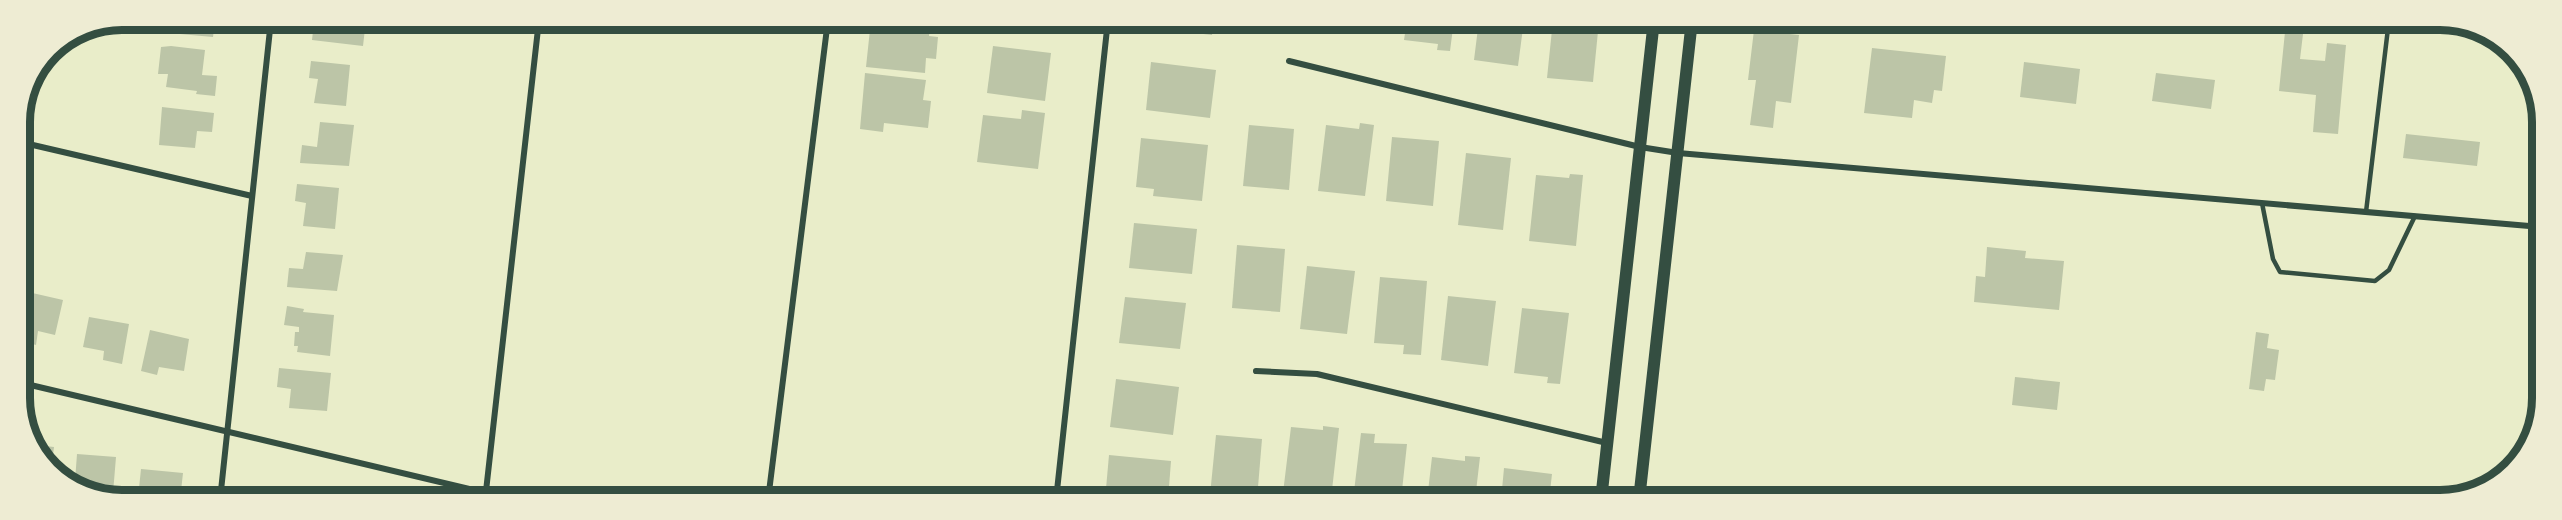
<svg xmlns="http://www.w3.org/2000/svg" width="2562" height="520" font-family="'Alegreya Sans',sans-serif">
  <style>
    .building { fill: #bcc5a7 }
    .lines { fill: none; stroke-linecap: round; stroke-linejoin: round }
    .service { stroke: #344e41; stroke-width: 4.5 }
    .minor { stroke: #344e41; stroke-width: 6 }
    .secondary { stroke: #344e41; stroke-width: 12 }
    .rim { fill: none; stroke: #344e41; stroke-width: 8 }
  </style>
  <rect width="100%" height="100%" fill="#e9edc9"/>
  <g class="building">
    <polygon points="182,20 215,20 213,37 180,34"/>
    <polygon points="330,20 366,20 363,46 312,40 314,22 329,24"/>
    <polygon points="871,20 930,24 929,36 938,37 936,59 926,58 925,73 866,67"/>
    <polygon points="1153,20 1214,20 1212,35 1151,28"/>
    <polygon points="1359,20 1386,20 1385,24"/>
    <polygon points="1407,20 1454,20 1450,51 1437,50 1438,44 1404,40"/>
    <polygon points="1479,20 1524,20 1518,66 1474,60"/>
    <polygon points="1553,20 1599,21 1593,82 1547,78"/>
    <polygon points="1754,30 1799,35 1791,103 1776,101 1773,128 1750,125 1756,80 1748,80"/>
    <polygon points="2285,32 2303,34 2300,59 2325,61 2327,43 2346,45 2338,134 2313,132 2316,95 2279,91"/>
    <polygon points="171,46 205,50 202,75 217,76 215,96 196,94 197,91 166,87 168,74 158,74 161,47"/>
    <polygon points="993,46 1051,53 1045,101 987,93"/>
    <polygon points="1872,48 1946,56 1942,91 1934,90 1932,103 1914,100 1912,118 1864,113"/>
    <polygon points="311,61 350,65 346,106 314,103 318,79 309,78"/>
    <polygon points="1151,62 1216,70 1210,118 1146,110"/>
    <polygon points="2024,62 2080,69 2076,104 2020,97"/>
    <polygon points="865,73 926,80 923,100 931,101 928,128 884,123 883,132 860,129"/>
    <polygon points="2156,73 2215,80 2211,109 2152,101"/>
    <polygon points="2535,92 2540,102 2541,150 2531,149"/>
    <polygon points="162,107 214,113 212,132 197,131 195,148 159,145"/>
    <polygon points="1022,110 1045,113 1038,169 977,162 983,115 1021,119"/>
    <polygon points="320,122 354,125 349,166 300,163 302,145 317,147"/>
    <polygon points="1360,123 1374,125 1365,196 1318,191 1326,125 1359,129"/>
    <polygon points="1249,125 1294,129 1289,190 1243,186"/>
    <polygon points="2406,134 2480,142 2477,166 2403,158"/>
    <polygon points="1392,137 1439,141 1433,206 1386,201"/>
    <polygon points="1141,138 1208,145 1202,201 1153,196 1154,189 1136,187"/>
    <polygon points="1466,153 1511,158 1503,230 1458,225"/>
    <polygon points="1570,174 1583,175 1576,246 1529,241 1536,175 1569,178"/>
    <polygon points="297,184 339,188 335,229 303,226 306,203 295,201"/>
    <polygon points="1134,223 1197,229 1192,274 1129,268"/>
    <polygon points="1237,245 1285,249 1280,312 1232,308"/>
    <polygon points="1987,247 2026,251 2025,258 2064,261 2059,310 1974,302 1976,276 1985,277"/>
    <polygon points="306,252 343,255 337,291 287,287 289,268 303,269"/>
    <polygon points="1307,266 1355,271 1347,334 1300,329"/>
    <polygon points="1380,277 1427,281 1421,355 1403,354 1404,345 1374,343"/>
    <polygon points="28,292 63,300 55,335 38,331 36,345 22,341 22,317"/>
    <polygon points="1448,296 1496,301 1488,366 1441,360"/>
    <polygon points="1125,297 1186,303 1180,349 1119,343"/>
    <polygon points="287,306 304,309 303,312 334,315 330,356 297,352 298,346 294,346 295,332 299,332 299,327 284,325"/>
    <polygon points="1522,308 1569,313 1560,384 1547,383 1548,377 1514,373"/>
    <polygon points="89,317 129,324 122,364 103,360 104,351 83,347"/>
    <polygon points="150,330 189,339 184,371 159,367 157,375 141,371"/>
    <polygon points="2256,332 2269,334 2267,348 2279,350 2275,380 2266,379 2264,391 2249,389"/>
    <polygon points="279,368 331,373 327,411 289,408 291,389 277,387"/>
    <polygon points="2015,377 2060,382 2057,410 2012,405"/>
    <polygon points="1116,379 1179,387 1173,435 1110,427"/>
    <polygon points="1323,426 1339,428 1331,499 1283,493 1291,427 1323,430"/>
    <polygon points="1361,433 1375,434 1374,443 1407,444 1401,500 1353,500"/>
    <polygon points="1216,435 1262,439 1257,499 1210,495"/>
    <polygon points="36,445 54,447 51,470"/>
    <polygon points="77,454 116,457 113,493 98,492 98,495 68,481 75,481"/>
    <polygon points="1109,455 1171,461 1168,500 1105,500"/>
    <polygon points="1465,456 1480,457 1475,500 1427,500 1432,457 1465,461"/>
    <polygon points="1504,468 1552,474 1549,500 1501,500"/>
    <polygon points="141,469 183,473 180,500 130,500 131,497 138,498"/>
    <polygon points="265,495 293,498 293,500 265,500"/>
  </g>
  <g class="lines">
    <g class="service">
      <polyline points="2262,203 2273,259 2280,272 2375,281 2389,270 2415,216"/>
      <polyline points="2366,212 2389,20"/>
    </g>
    <g class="minor">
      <polyline points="1289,61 1640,147 1678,153 2541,227"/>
      <polyline points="20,142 252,196"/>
      <polyline points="22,142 29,80"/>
      <polyline points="1256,371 1317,374 1607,443"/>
      <polyline points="22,383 516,500"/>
      <polyline points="220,500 271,20"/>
      <polyline points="485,500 539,20"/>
      <polyline points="768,500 828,20"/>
      <polyline points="1056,500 1108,20"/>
    </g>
    <g class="secondary">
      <polyline points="1601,500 1654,20"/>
      <polyline points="1639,500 1692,20"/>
    </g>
  </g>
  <path d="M0 0H2562V520H0ZM122 30H2440A92 92 0 0 1 2532 122V398A92 92 0 0 1 2440 490H122A92 92 0 0 1 30 398V122A92 92 0 0 1 122 30Z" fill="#eeecd3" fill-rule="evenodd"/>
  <path class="rim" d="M122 30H2440A92 92 0 0 1 2532 122V398A92 92 0 0 1 2440 490H122A92 92 0 0 1 30 398V122A92 92 0 0 1 122 30Z"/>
</svg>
